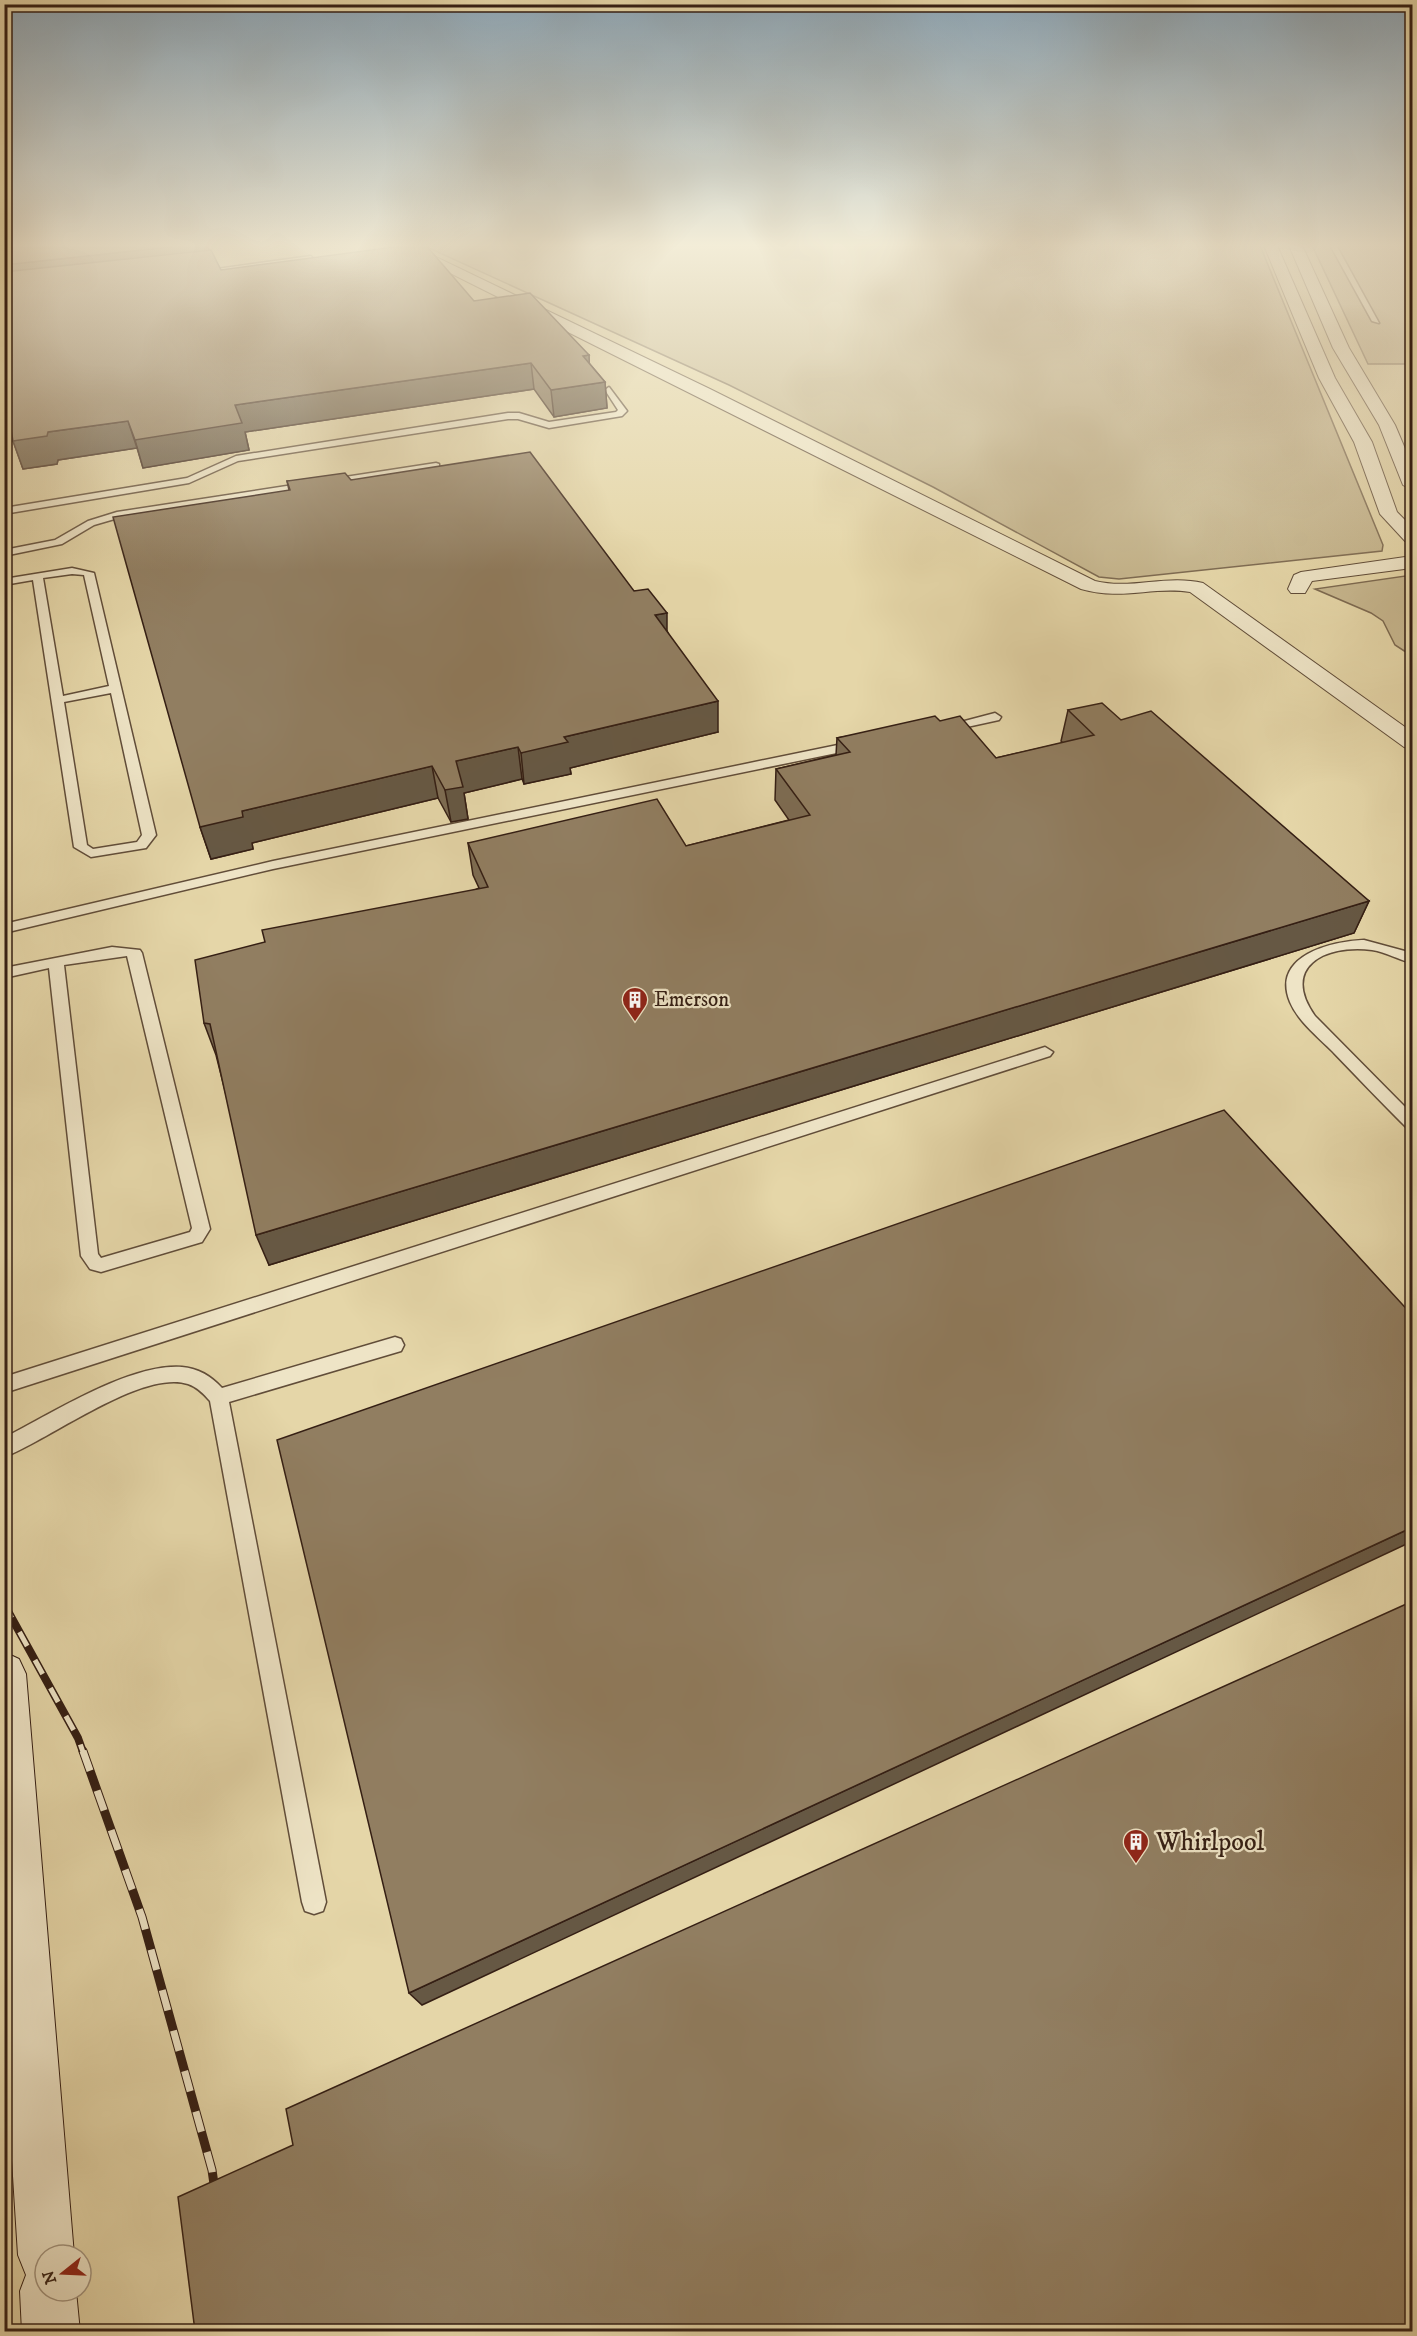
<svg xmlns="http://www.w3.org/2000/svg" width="1417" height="2336" font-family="'IM FELL DW Pica',serif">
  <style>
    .green { fill: #c7b78f; stroke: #7e6b52; stroke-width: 1.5 }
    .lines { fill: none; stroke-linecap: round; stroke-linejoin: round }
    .lane-casing { stroke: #614d39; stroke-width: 3 }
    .street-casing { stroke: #614d39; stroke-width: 2 }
    .secondary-casing { stroke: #351f14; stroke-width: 2 }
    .lane { fill: #eee4c6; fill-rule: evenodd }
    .street { fill: #eee4c6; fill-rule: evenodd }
    .secondary { fill: #eee4c6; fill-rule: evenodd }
    .rail-far1-casing { stroke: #351f14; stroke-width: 8 }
    .rail-casing { stroke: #351f14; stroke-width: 9 }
    .rail-far1 { stroke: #eee4c6; stroke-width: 5; stroke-dasharray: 16; stroke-linecap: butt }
    .rail { stroke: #eee4c6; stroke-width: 7; stroke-dasharray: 21; stroke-linecap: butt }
    .wall { fill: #7d6c53; stroke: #351f14; stroke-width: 1.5 }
    .shaded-wall { fill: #665844; stroke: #351f14; stroke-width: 1.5 }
    .building { fill: #917e61; stroke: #351f14; stroke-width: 1.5 }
    .labels { text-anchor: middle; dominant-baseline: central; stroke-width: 4.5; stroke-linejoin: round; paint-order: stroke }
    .poi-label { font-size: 21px; fill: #351f14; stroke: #eee4c6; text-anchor: start }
    .near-poi-label { font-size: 26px; fill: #351f14; stroke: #eee4c6; text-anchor: start }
  </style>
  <rect width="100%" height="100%" fill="#e5d6a8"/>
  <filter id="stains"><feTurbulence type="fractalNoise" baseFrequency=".00333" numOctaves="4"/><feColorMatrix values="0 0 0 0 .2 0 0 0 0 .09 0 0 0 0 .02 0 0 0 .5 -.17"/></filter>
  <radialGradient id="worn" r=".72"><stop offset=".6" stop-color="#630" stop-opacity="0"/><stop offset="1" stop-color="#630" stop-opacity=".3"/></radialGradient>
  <g class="green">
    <polygon points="418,243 1259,243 1383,545 1382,551 1119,579 1099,577 933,487 729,385"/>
    <polygon points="1311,243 1412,243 1412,364 1368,364"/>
    <polygon points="1412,575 1412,656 1395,645 1383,621 1371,613 1315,589"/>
  </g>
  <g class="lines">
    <defs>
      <g id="lane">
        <polygon points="1329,243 1335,243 1379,323 1372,321"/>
        <polygon points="311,256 313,259 199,274 195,272"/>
        <polygon points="609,387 627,411 622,416 549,428 518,419 508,419 238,461 189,483 4,514 4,508 187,478 236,456 508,413 519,413 549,422 616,412 618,410 605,390"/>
        <polygon points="436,463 439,464 439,468 118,518 94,525 62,544 4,556 4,550 55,540 88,521 117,512"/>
        <path d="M72,568L94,573L156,835L146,848L91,857L74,847L33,580L4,585V579ZM72,574L84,575L109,686L63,696L43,578ZM111,693L142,835L137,842L93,849L87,845L64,702Z"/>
        <polygon points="995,713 1001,717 999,720 944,732 938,728"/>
        <polygon points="857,741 861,742 861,748 273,869 4,933 4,924 273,861"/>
        <path d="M1364,940L1412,953V963C1399,960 1386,952 1372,950C1325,944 1280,967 1315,1016L1412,1114V1129L1406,1127C1381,1102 1357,1077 1332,1051C1317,1036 1298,1021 1290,1002C1271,956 1331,941 1364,940Z"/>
        <path d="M112,947L140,950L142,953L210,1229L202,1242L101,1272L90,1269L81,1256L49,968L4,978V968ZM127,956L192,1228L190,1232L101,1258L98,1254L64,965Z"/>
        <polygon points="1045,1047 1053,1052 1050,1056 4,1393 4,1377"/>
        <path d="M395,1337L401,1339L404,1345L401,1351L229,1402L326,1902L323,1911L314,1914L305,1911L302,1902L210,1401C204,1394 197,1387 188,1384C142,1369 49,1440 4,1457V1438C51,1414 130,1363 182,1367C198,1368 212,1377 222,1388Z"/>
      </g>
      <g id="street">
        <path d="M390,243H407L710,389L1095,581C1131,590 1167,574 1203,583L1412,732V749L1404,747L1190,592C1151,586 1124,601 1081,589Z"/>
        <polygon points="1263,243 1276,243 1335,378 1372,442 1397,512 1412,527 1412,543 1405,541 1380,514 1354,442 1319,378"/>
        <polygon points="1288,243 1301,243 1349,348 1395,425 1412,465 1412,490 1403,485 1379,425 1333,348"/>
        <polygon points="1412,556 1412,568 1312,581 1305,593 1291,593 1288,589 1294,575 1301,572"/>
      </g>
      <polygon id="secondary" points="4,1652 19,1659 26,1674 74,2255 45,2255 45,2291 76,2291 80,2332 22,2332 20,2291 26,2275 18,2255 4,2034"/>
    </defs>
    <use href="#lane" class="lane-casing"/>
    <use href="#street" class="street-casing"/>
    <use href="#secondary" class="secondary-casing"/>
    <use href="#lane" class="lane"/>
    <use href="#street" class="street"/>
    <use href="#secondary" class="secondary"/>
    <defs>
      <polyline id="rail-far1" points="4,1604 78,1738 83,1752"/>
      <polyline id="rail" points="83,1751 142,1917 212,2170 216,2198"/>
    </defs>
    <use href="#rail-far1" class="rail-far1-casing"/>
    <use href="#rail" class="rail-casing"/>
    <use href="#rail-far1" class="rail-far1"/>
    <use href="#rail" class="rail"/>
  </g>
  <g class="wall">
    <polygon points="207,243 209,250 221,270 474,301 589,355 589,363 605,382 607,408 554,417 534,389 245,432 249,450 143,468 137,448 58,460 57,464 23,469 13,441"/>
    <polygon points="351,480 634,591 667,631 718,732 570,768 571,774 524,784 522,779 464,793 468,819 451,822 438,798 252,843 253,849 211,859 200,827 289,490 287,481"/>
    <polygon points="1068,710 1121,720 1369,901 1354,933 269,1265 216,1055 204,1023 479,888 473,875 468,843 686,846 789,820 775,800 776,769 836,755 837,738 940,721 996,758 1063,743 1061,741"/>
  </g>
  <g class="shaded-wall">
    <polygon points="207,243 213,267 4,290 4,265"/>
    <polygon points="589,355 590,381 583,356"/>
    <polygon points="531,363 534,389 245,432 249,450 143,468 135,440 235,405"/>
    <polygon points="605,382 607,408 554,417 551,390"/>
    <polygon points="128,421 137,448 58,460 57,464 23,469 13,441 48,432"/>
    <polygon points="667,613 667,643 655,615"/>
    <polygon points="718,701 718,732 570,768 571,774 524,784 521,753 564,737"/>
    <polygon points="518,747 522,779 464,793 468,819 451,822 445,790 456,761"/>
    <polygon points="432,766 438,798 252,843 253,849 211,859 200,827 242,811"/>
    <polygon points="1369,901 1354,933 269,1265 256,1235"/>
    <polygon points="1413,1527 1413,1541 422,2005 409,1993"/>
  </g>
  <g class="building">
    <polygon points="4,243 206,243 4,265"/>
    <polygon points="424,243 474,301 530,293 589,355 583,356 605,382 551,390 531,363 235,405 242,423 135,440 128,421 48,432 47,436 13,441 4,393 4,272 211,250 221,270"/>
    <polygon points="530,452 634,591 648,589 667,613 655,615 718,701 564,737 568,742 521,753 518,747 456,761 463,787 445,790 432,766 242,811 243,817 200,827 113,517 290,490 287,481 345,473 351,480"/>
    <polygon points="1102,703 1121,720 1151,711 1369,901 256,1235 210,1024 204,1023 195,960 265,942 262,930 488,887 468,843 657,799 686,846 810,815 776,769 850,752 837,738 935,716 940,721 960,716 996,758 1094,735 1068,710"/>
    <polygon points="1224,1110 1413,1316 1413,1527 409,1993 277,1440"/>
    <polygon points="1413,1601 1413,2331 195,2331 178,2197 293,2145 286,2109"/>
  </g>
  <linearGradient id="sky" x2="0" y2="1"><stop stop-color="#8fa9ba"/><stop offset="0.43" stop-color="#f3edd8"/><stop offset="1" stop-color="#f3edd8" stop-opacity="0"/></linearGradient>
  <rect width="1417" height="570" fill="url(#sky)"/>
  <defs>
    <symbol id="building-pin" viewBox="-11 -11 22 30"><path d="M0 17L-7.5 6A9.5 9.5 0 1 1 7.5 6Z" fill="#8f2418" stroke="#eee4c6"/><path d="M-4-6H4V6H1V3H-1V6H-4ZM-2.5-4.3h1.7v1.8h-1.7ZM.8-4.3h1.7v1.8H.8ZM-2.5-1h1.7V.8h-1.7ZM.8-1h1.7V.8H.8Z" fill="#fff"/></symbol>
  </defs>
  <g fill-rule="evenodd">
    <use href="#building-pin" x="620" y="985" width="30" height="40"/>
    <use href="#building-pin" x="1121" y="1827" width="30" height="40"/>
  </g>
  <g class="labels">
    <g class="poi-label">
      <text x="654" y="1000">Emerson</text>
    </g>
    <g class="near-poi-label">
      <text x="1156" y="1842">Whirlpool</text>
    </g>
  </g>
  <rect width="1417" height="2336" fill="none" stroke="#e5d6a8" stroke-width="24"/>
  <rect x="6" y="6" width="1405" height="2324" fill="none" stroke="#351f14" stroke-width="3"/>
  <rect x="12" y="12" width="1393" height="2312" fill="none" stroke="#351f14" stroke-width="1.5"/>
  <g transform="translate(63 2273) rotate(252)"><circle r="28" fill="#eee4c6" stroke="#a4957f" stroke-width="1.5"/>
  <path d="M0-4.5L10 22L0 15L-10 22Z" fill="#8f2418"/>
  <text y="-9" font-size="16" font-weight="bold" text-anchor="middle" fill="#351f14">N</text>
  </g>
  <rect width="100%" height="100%" filter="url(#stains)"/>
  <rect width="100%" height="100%" fill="url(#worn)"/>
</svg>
